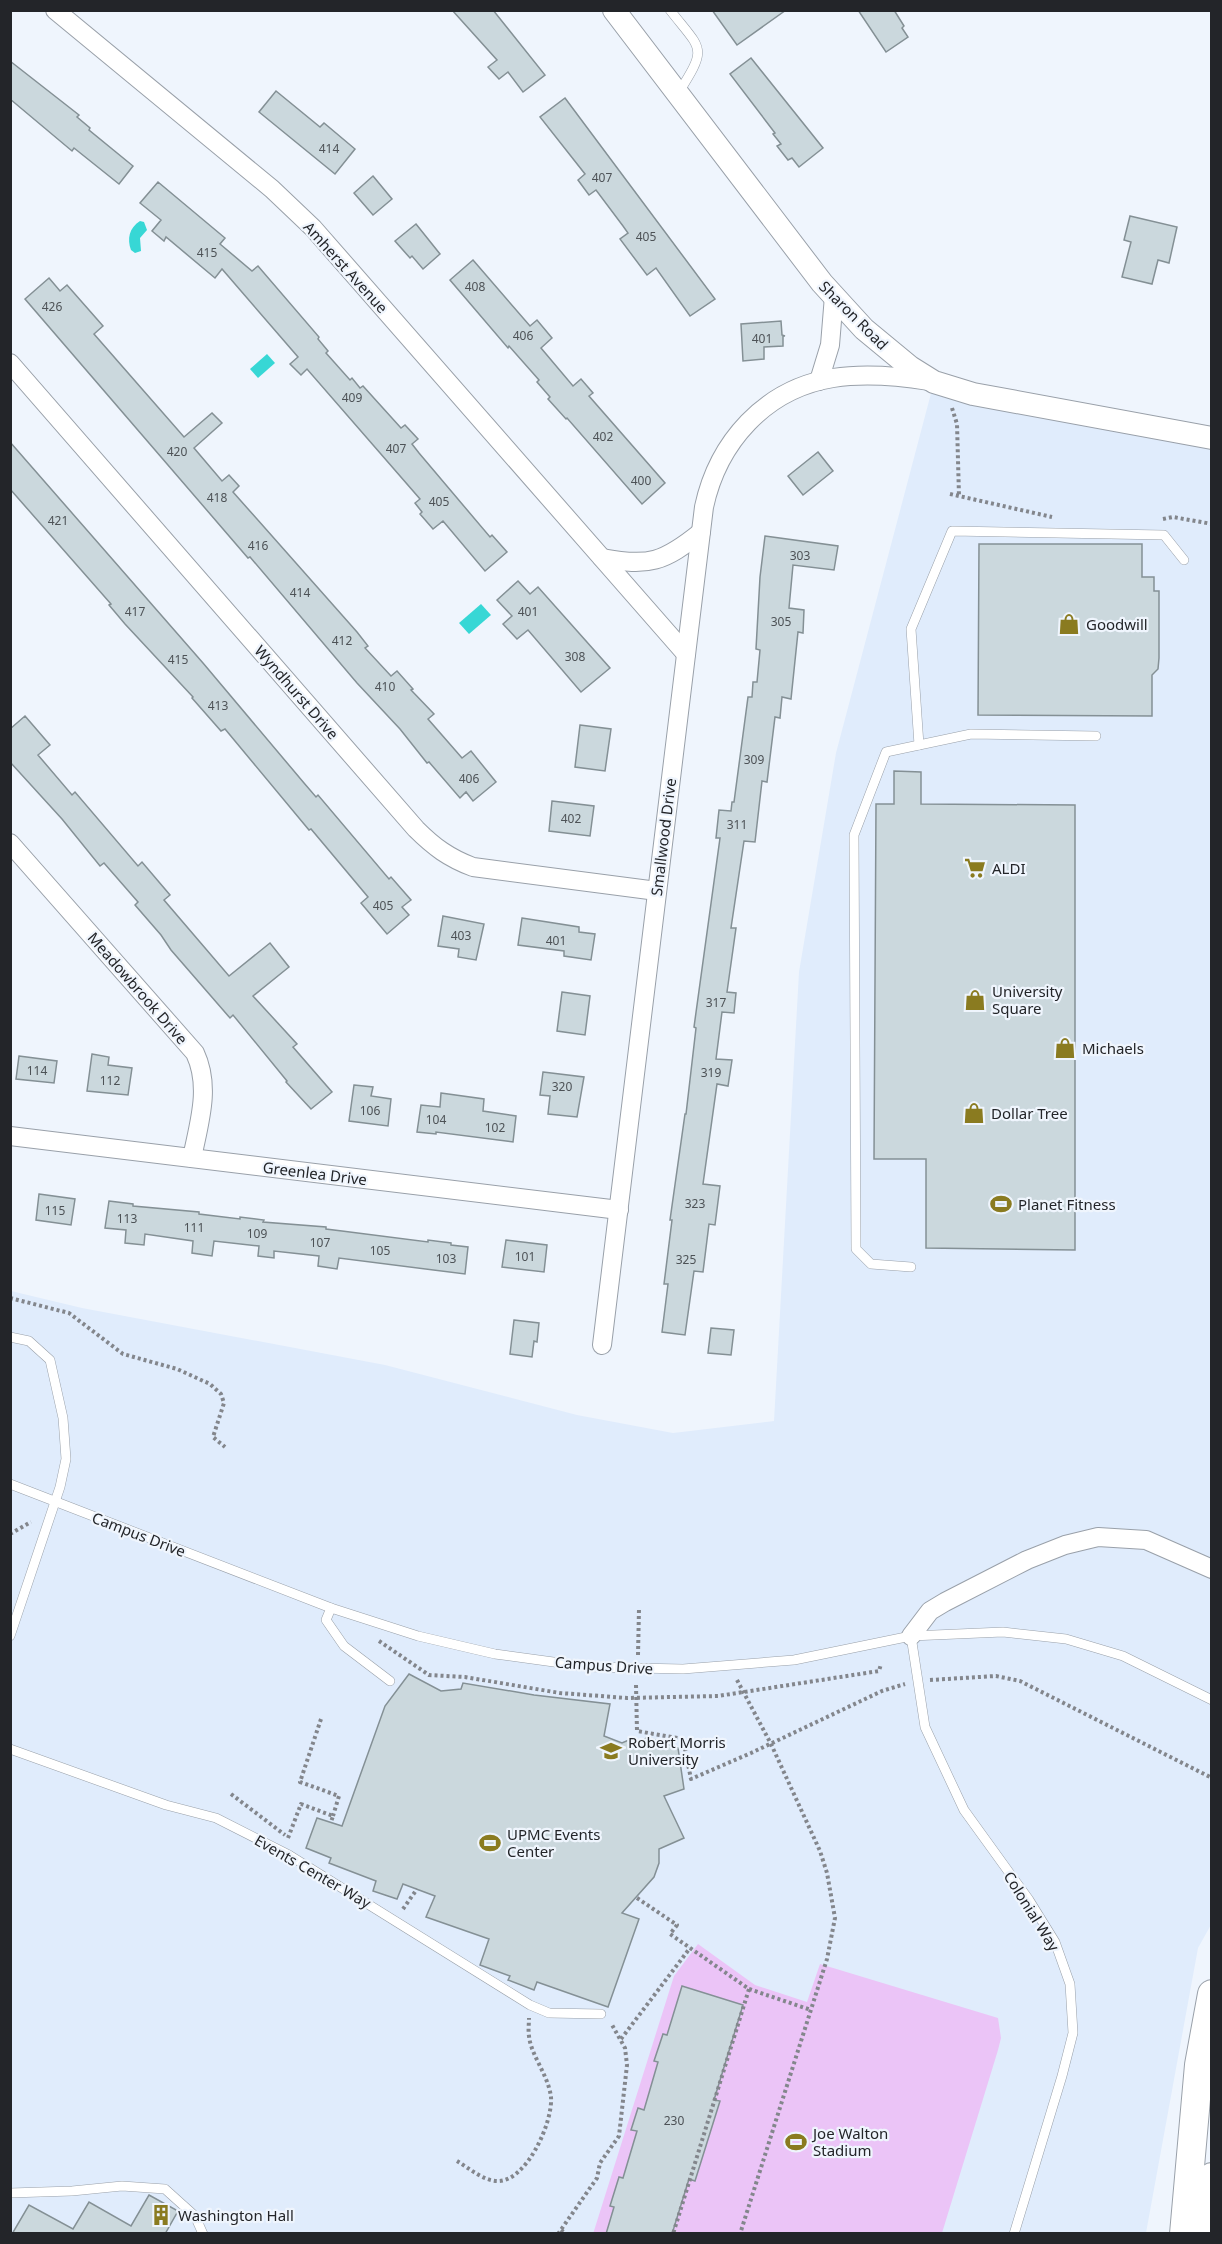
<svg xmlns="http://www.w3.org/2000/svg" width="1222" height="2244" font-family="'Noto Sans',sans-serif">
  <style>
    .built { fill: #e0ecfc }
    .green { fill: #ebc4f7 }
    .water { fill: #37d7d5 }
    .building { fill: #cbd8dd; stroke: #849095; stroke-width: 1.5 }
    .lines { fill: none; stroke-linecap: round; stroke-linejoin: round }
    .service-casing { stroke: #99a0a9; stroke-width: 10 }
    .minor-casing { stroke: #99a0a9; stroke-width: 20 }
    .tertiary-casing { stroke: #99a0a9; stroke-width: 24 }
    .primary-casing { stroke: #99a0a9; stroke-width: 30 }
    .path { stroke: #83868c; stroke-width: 4; stroke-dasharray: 3 3; stroke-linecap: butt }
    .service { stroke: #fff; stroke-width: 9 }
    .minor { stroke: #fff; stroke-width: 18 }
    .tertiary { stroke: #fff; stroke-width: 22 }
    .primary { stroke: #fff; stroke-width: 28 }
    .labels { text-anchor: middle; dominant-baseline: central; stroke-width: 4.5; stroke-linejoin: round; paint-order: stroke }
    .number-label { font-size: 12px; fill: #4d5256 }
    .street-label { font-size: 15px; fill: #232529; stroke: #eff5fd }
    .poi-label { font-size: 15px; fill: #232529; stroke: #eff5fd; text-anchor: start }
  </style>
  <rect width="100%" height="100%" fill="#eff5fd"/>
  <polygon class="built" points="934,382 1211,438 1212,1923 1198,1948 1146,2233 11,2234 11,1291 82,1308 385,1365 577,1415 673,1433 774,1421 799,972 836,753"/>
  <polygon class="green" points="698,1944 755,1985 807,2002 820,1964 998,2018 1001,2038 998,2050 942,2233 593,2234 674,1976"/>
  <g class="water">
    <path d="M140,221L144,222L147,230L140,238L141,251L135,253L131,250C127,239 129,228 140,221Z"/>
    <polygon points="267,354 275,363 258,378 250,369"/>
    <polygon points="481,604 491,615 469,634 459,623"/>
  </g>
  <g class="building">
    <polygon points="452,10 493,10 545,75 523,92 508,72 499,79 488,67 497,60"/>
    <polygon points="712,10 786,10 737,45"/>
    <polygon points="858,10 894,10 904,26 902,28 908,37 886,52"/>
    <polygon points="751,58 823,148 799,167 792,158 788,160 777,146 781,144 773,134 775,133 730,74"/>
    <polygon points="10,61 79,115 77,117 90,128 89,130 133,166 119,184 74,148 72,151 10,99"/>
    <polygon points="276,91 320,127 324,123 355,149 335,174 259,112"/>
    <polygon points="565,98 715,299 690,316 656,268 647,275 620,239 628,233 623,226 596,190 589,195 578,180 585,174 540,117"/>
    <polygon points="373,176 392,199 373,215 354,193"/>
    <polygon points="158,182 225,238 220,244 252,271 258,266 319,337 318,339 328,351 326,353 350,380 352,378 360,388 363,386 401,428 405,425 418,439 412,444 419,453 490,537 492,535 507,552 485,571 443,521 433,529 420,514 422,512 415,503 420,499 307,369 301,375 290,364 298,357 222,269 215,278 166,237 164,241 152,231 161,220 140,203"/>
    <polygon points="1130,216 1177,227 1169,263 1158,260 1152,284 1122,277 1131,242 1124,240"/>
    <polygon points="416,224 440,254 423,269 412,256 410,258 395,241"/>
    <polygon points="473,260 530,326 537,320 552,338 541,348 573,386 581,379 593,393 589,396 665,483 642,504 567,418 566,419 548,399 550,397 537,382 539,380 509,346 508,348 450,280"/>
    <polygon points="49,278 60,291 67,285 103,326 94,334 184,437 212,413 222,423 194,448 222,481 229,475 239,486 233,492 357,632 368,646 365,648 391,676 397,671 413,689 411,690 434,714 428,719 462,758 471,751 496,782 473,801 466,792 460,798 429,762 427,763 400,729 357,683 250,557 248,558 25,299"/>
    <polygon points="781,321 782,335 785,336 783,336 783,346 764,347 764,359 743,361 741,324"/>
    <polygon points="10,442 203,663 304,783 316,797 318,795 389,879 391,877 411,900 402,907 409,915 387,934 361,903 368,897 311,829 309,830 225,729 221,731 192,698 193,697 125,624 109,605 111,604 10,489"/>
    <polygon points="818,452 833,471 803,495 788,476"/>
    <polygon points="765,536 838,546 834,570 793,565 789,608 804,610 803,633 798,632 791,699 782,697 780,718 775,717 767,782 762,781 755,842 744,841 731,928 736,928 727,992 736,993 734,1013 722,1012 716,1059 732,1060 728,1086 717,1084 703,1184 720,1186 715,1225 709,1224 703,1272 694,1271 685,1335 662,1332 668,1284 664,1284 672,1220 670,1220 685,1114 686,1114 696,1028 694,1027 720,838 716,838 719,810 731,811 732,802 734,802 748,697 752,697 753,682 757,682 760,650 756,649 760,577"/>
    <polygon points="979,544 1142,544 1142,577 1154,577 1154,591 1159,591 1159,658 1158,669 1152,675 1152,716 978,715"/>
    <polygon points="518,581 530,594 538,587 610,668 581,692 528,630 517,639 503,624 512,616 497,600"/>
    <polygon points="25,716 50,745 38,755 72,795 75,792 138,866 142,862 170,895 164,900 229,976 270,943 289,967 253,996 297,1044 293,1047 332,1092 311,1109 286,1082 287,1081 233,1015 230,1018 171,950 161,935 135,905 138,902 104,863 100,866 62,819 10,762 10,729"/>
    <polygon points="580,725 611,729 605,771 575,767"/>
    <polygon points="894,771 921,772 921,804 1075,805 1075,1250 926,1248 926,1159 874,1159 876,804 894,804"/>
    <polygon points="552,801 594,806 590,836 549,831"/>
    <polygon points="443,916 484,924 476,960 458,957 459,949 438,946"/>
    <polygon points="522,918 579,927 579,932 595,934 591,960 564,956 564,951 518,945"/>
    <polygon points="562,992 590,996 585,1035 557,1031"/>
    <polygon points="92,1054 109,1057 108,1065 132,1068 128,1095 87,1091"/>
    <polygon points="19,1056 57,1061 54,1083 16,1079"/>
    <polygon points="543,1072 584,1077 577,1117 548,1114 550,1096 540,1095"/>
    <polygon points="354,1085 373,1087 371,1096 391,1099 388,1126 349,1121"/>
    <polygon points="441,1093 484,1099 483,1111 516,1116 513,1142 436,1132 436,1134 417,1132 421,1105 440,1107"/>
    <polygon points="39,1194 75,1199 71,1225 36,1220"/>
    <polygon points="109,1201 133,1204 133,1206 199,1212 199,1214 240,1219 240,1217 264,1220 263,1222 326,1227 326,1229 342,1231 428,1242 428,1240 451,1243 451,1245 468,1247 465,1274 339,1258 337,1269 318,1266 319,1256 274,1251 274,1258 258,1256 259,1246 214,1241 212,1256 192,1253 193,1241 145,1234 144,1245 125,1243 126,1230 105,1228"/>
    <polygon points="506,1240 547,1245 544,1272 502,1267"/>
    <polygon points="514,1320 539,1323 537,1342 534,1341 532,1357 510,1354"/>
    <polygon points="711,1328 734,1330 731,1355 708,1353"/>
    <polygon points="409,1674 441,1691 461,1689 463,1683 534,1695 610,1704 604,1736 622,1743 631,1739 641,1742 647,1737 678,1748 684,1789 664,1796 684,1838 659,1849 659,1863 654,1877 622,1913 639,1919 608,2007 537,1982 534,1990 508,1980 510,1976 480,1965 489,1939 426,1917 435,1896 403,1884 397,1899 373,1891 376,1881 329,1863 331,1858 306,1848 317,1818 342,1826 385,1706"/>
    <polygon points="682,1986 743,2005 714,2100 720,2101 695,2181 689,2179 672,2234 606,2234 614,2207 610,2206 619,2177 623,2178 637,2131 631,2130 638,2108 644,2110 658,2062 654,2061 663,2034 667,2035"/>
    <polygon points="149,2195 178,2211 165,2234 12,2234 29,2205 73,2229 89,2202 131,2226"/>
  </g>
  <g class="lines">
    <defs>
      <g id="service">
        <path d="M670,10C702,51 708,46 679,92"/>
        <polyline points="919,745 911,629 952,531 1164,535 1184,560"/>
        <polyline points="911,1267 871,1264 856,1249 854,835 886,752 971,734 1096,736"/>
        <polyline points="10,1337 29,1341 50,1360 63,1418 66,1459 60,1487 10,1636"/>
        <polyline points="10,1484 331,1608 418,1636 495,1654 590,1667 683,1669 794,1660 911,1636 1003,1632 1066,1639 1123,1656 1212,1700"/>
        <polyline points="331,1608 326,1620 344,1646 390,1681"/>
        <polyline points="911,1636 925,1727 964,1810 1029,1900 1055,1942 1070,1984 1073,2033 1062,2076 1014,2234"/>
        <polyline points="10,1749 166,1805 216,1818 289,1855 530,2005 549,2013 601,2014"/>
        <polyline points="10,2193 72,2191 122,2186 165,2189 195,2216 203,2234"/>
      </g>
      <g id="minor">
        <polyline points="55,10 272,189 313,228 686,654"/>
        <path d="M10,363L416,829C434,847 449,858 473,867L657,891"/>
        <polyline points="819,381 830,345 834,296"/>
        <path d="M602,558C649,567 664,562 701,532"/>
        <path d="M10,843L195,1053C211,1087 199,1123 192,1158"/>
        <polyline points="10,1136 619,1210"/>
        <path d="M602,1345L704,507C718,442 765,389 833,378C865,373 898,376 929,381"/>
        <polyline points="911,1636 930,1611 945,1602 1027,1560 1065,1545 1098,1537 1146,1540 1212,1569"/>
      </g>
      <polyline id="tertiary" points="614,10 822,283 864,329 910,367 934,382 973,394 1212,438"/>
      <g id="primary">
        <polyline points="1184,2234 1199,2065 1212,1994"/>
        <polyline points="1206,2234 1212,2177"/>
      </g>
    </defs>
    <use href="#service" class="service-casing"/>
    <use href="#minor" class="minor-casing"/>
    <use href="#tertiary" class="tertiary-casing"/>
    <use href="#primary" class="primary-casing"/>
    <g class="path">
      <polyline points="952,408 957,424 959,496"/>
      <polyline points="950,494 1052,517"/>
      <polyline points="1163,519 1173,517 1212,524"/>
      <polyline points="10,1298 69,1313 123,1354 177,1369 210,1384 221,1394 224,1403 213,1437 225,1447"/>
      <polyline points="10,1534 31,1522"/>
      <polyline points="379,1641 429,1675 465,1677 560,1693 627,1698 718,1696 879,1671 881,1664"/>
      <polyline points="638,1655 639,1609"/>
      <polyline points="737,1680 771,1744 820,1851 827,1873 835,1918 827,1959 740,2234"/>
      <polyline points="930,1680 996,1676 1020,1681 1212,1778"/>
      <polyline points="636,1685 637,1731 683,1739 691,1779 751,1753 882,1691 905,1684"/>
      <polyline points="321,1719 300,1782 339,1796 333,1816"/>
      <polyline points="231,1794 285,1835"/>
      <polyline points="288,1838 301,1804 333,1816 331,1822"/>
      <polyline points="637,1898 677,1925 670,1934 749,1989 673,2234"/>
      <polyline points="403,1909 417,1889"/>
      <polyline points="749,1989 811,2010"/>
      <polyline points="621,2039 690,1948"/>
      <path d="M457,2161C469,2168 483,2181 498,2181C527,2181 553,2122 551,2097C548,2074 531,2056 529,2036C528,2030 529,2024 529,2018"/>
      <polyline points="561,2230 566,2234"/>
      <polyline points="558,2234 597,2178 600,2163 619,2136 627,2065 625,2048 611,2023"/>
    </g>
    <use href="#service" class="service"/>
    <use href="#minor" class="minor"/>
    <use href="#tertiary" class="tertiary"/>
    <use href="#primary" class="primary"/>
  </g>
  <defs>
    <symbol id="shop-bare" viewBox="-9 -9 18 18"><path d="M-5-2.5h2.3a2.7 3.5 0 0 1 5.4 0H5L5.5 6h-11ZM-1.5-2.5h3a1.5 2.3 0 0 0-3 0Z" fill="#8a7b20" stroke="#eff5fd" stroke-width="2.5" paint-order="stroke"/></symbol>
    <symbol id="supermarket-bare" viewBox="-9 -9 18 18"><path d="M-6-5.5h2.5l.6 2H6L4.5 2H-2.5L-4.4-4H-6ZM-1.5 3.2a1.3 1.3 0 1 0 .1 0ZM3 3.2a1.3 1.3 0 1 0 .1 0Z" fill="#8a7b20" stroke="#eff5fd" stroke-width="2.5" paint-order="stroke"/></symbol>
    <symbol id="stadium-bare" viewBox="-9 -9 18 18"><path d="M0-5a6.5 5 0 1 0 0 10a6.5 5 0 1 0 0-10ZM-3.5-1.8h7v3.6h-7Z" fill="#8a7b20" stroke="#eff5fd" stroke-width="2.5" paint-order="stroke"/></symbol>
    <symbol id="university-bare" viewBox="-9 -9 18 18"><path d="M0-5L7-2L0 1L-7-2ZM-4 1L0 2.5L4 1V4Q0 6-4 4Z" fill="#8a7b20" stroke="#eff5fd" stroke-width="2.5" paint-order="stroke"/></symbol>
    <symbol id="building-bare" viewBox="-9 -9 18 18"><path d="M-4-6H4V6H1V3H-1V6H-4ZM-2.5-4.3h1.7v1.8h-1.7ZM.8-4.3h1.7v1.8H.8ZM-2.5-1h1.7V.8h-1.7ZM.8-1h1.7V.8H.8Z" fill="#8a7b20" stroke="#eff5fd" stroke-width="2.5" paint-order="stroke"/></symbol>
  </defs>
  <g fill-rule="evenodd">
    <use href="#shop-bare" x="1054" y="609" width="30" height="30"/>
    <use href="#supermarket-bare" x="960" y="853" width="30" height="30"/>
    <use href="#shop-bare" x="960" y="985" width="30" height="30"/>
    <use href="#shop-bare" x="1050" y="1033" width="30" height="30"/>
    <use href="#shop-bare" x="959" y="1098" width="30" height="30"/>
    <use href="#stadium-bare" x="986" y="1189" width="30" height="30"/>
    <use href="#university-bare" x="596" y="1736" width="30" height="30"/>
    <use href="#stadium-bare" x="475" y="1828" width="30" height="30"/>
    <use href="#stadium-bare" x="781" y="2127" width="30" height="30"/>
    <use href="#building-bare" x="146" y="2200" width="30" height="30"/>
  </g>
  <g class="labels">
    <g class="number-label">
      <text x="329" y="148">414</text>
      <text x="602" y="177">407</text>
      <text x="646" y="236">405</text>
      <text x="207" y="252">415</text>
      <text x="475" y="286">408</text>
      <text x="52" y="306">426</text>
      <text x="523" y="335">406</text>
      <text x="762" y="338">401</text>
      <text x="352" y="397">409</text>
      <text x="603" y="436">402</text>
      <text x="396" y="448">407</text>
      <text x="177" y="451">420</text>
      <text x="641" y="480">400</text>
      <text x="217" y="497">418</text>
      <text x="439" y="501">405</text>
      <text x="58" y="520">421</text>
      <text x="258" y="545">416</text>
      <text x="800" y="555">303</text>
      <text x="300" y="592">414</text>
      <text x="135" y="611">417</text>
      <text x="528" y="611">401</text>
      <text x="781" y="621">305</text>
      <text x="342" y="640">412</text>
      <text x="575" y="656">308</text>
      <text x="178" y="659">415</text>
      <text x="385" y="686">410</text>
      <text x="218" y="705">413</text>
      <text x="754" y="759">309</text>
      <text x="469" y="778">406</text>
      <text x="571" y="818">402</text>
      <text x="737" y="824">311</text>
      <text x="383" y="905">405</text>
      <text x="461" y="935">403</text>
      <text x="556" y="940">401</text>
      <text x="716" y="1002">317</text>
      <text x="37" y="1070">114</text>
      <text x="711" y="1072">319</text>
      <text x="110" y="1080">112</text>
      <text x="562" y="1086">320</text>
      <text x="370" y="1110">106</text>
      <text x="436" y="1119">104</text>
      <text x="495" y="1127">102</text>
      <text x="695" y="1203">323</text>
      <text x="55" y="1210">115</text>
      <text x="127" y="1218">113</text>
      <text x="194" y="1227">111</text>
      <text x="257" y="1233">109</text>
      <text x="320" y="1242">107</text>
      <text x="380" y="1250">105</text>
      <text x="525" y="1256">101</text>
      <text x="446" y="1258">103</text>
      <text x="686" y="1259">325</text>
      <text x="674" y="2120">230</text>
    </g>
    <g class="street-label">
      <text transform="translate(346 267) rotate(48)">Amherst Avenue</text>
      <text transform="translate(854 315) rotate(45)">Sharon Road</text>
      <text transform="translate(297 692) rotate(49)">Wyndhurst Drive</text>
      <text transform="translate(663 837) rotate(-83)">Smallwood Drive</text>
      <text transform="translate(138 988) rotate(49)">Meadowbrook Drive</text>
      <text transform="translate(315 1173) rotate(7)">Greenlea Drive</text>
      <text transform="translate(139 1534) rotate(21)">Campus Drive</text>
      <text transform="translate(604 1665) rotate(4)">Campus Drive</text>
      <text transform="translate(313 1871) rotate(30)">Events Center Way</text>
      <text transform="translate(1032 1911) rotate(58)">Colonial Way</text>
    </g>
    <g class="poi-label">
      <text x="1086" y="624">Goodwill</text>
      <text x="992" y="868">ALDI</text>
      <text x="992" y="991">University<tspan x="992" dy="17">Square</tspan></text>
      <text x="1082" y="1048">Michaels</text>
      <text x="991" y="1113">Dollar Tree</text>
      <text x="1018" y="1204">Planet Fitness</text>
      <text x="628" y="1742">Robert Morris<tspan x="628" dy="17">University</tspan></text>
      <text x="507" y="1834">UPMC Events<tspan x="507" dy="17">Center</tspan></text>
      <text x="813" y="2133">Joe Walton<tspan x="813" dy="17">Stadium</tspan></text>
      <text x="178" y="2215">Washington Hall</text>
    </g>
  </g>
  <rect width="1222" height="2244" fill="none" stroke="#232529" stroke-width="24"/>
</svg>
